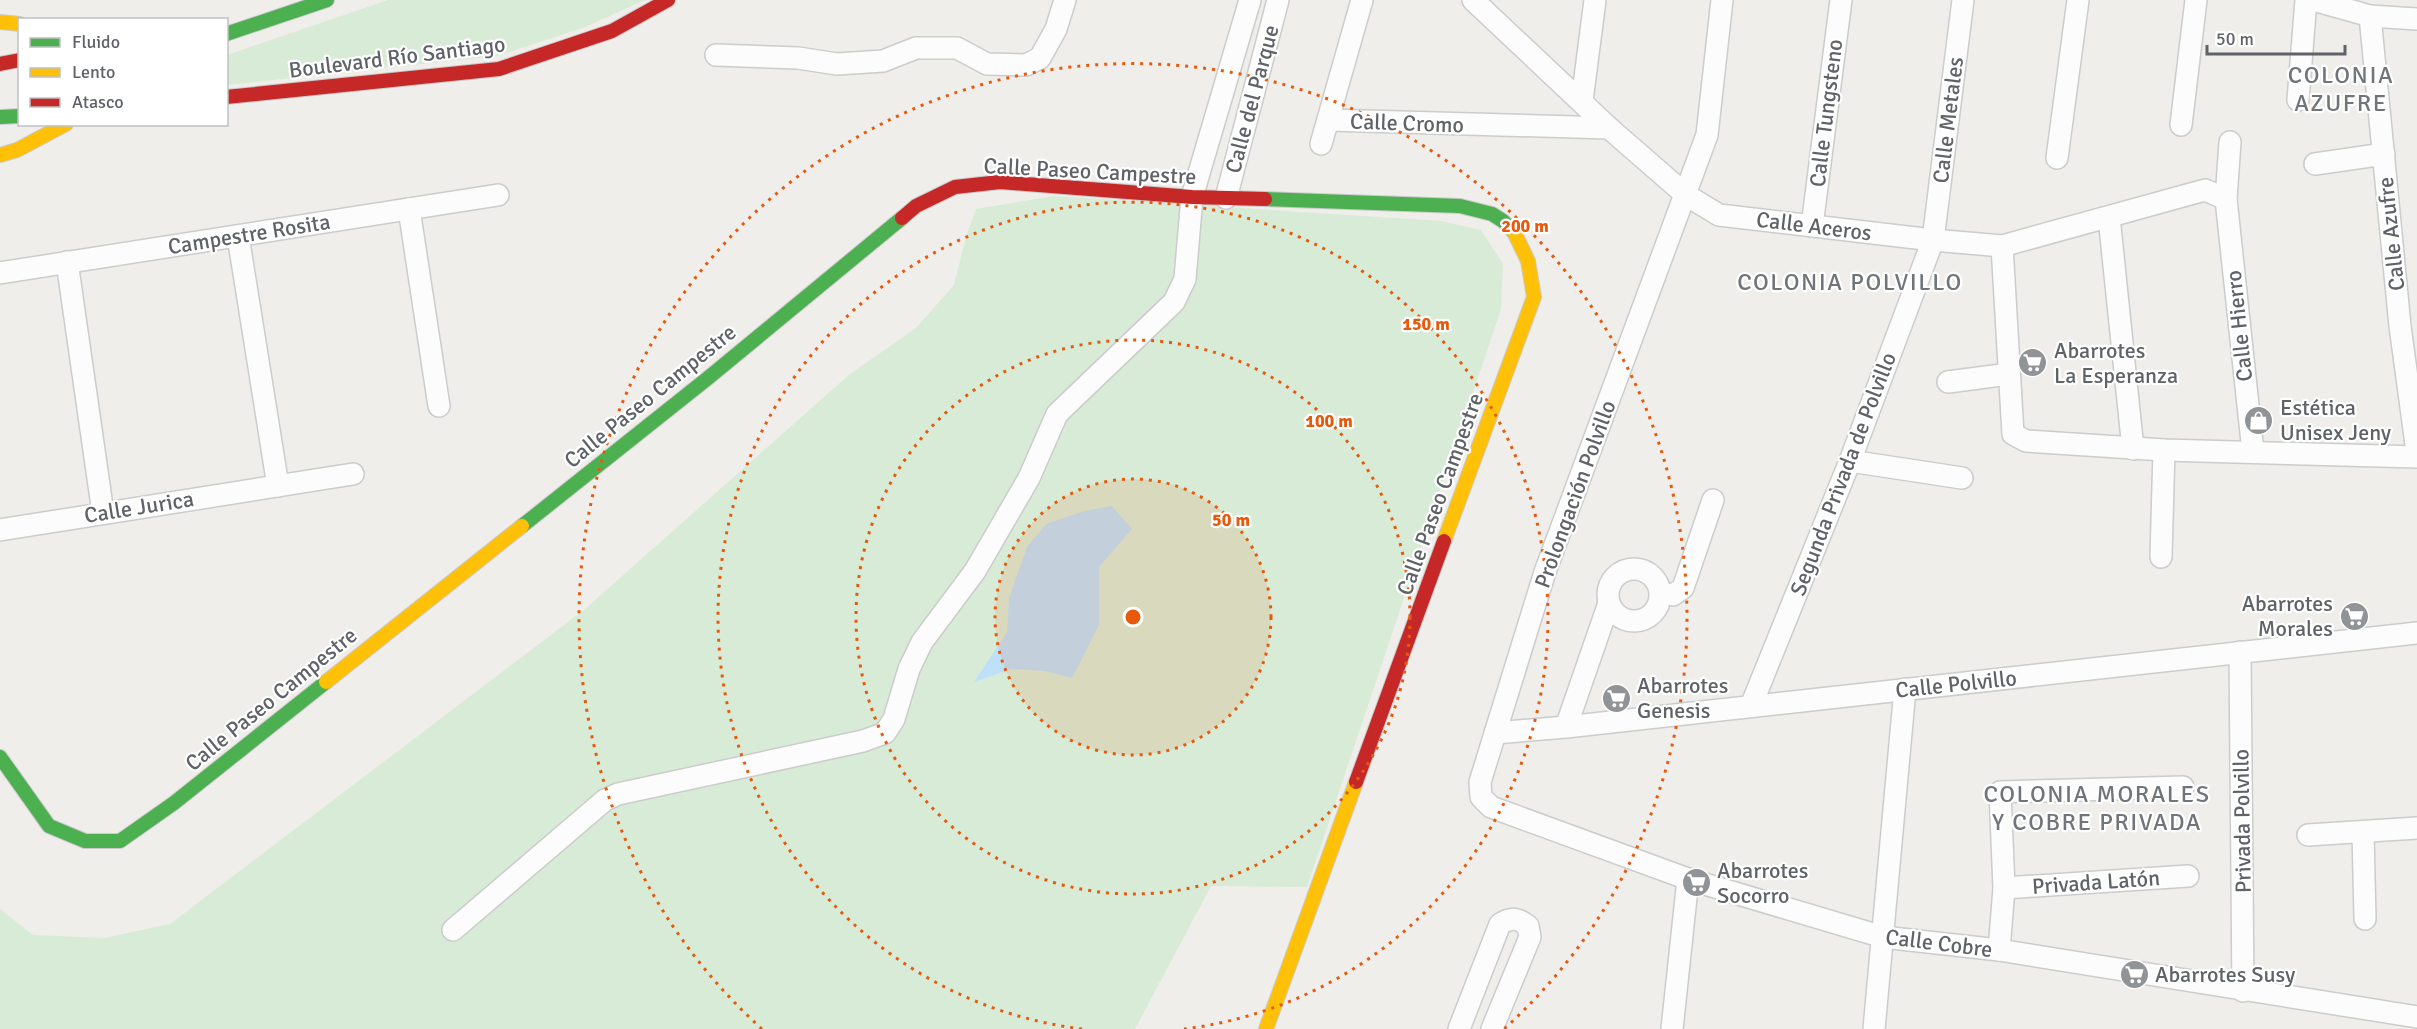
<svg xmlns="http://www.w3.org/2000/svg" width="2417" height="1029" font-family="Signika,sans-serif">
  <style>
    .green { fill: #d8ebd6 }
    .water { fill: #bfe0f9 }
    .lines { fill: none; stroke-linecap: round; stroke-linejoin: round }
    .street-casing { stroke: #cbcccc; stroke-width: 24 }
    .fast-casing { stroke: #cacacb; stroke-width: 16 }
    .slow-casing { stroke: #cacacb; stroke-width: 16 }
    .jam-casing { stroke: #cacacb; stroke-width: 16 }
    .street { stroke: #fdfcfc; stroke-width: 21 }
    .fast { stroke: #4caf50; stroke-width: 14 }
    .slow { stroke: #ffc107; stroke-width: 14 }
    .jam { stroke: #c62828; stroke-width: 14 }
    .ring { fill: none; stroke: #e8590c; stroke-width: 3; stroke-dasharray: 3 6 }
    .labels { text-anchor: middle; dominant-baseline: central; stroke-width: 4.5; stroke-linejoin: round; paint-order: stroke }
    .street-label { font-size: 22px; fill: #5f6368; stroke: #fff }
    .poi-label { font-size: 22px; fill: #5f6368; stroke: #fff; text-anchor: start }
    .neighbourhood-label { font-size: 24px; letter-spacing: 1.5px; fill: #70757a; stroke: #fff }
    .centre { fill: #e8590c; stroke: #fff; stroke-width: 3 }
    .ring-label { font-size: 18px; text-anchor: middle; font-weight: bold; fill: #e8590c; stroke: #fff; stroke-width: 4.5; stroke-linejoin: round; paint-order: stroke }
  </style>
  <rect width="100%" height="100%" fill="#efeeea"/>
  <g class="green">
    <polygon points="388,0 645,0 585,27 497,56 227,85 227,55"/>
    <polygon points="1053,196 1441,221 1481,230 1503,264 1501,309 1307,887 1211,886 1135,1029 0,1029 0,909 33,935 104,938 170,924 585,609 850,374 916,328 954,285 966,237 976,209"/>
  </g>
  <polygon class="water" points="1112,506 1132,529 1099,567 1099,625 1072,678 1045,671 1011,669 974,682 1007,632 1009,598 1027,547 1046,524 1084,511"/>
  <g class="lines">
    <defs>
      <g id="street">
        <polyline points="1473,0 1609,128 1686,195 1719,215 1933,240 2002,246 2205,190 2226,199"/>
        <polyline points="1722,0 1707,135 1545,572 1480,782 1481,797 1491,807 1688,879 1883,937 1999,950 2417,1017"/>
        <polyline points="2313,0 2370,16 2417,19"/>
        <polyline points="2370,16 2400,326 2417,452"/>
        <polyline points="716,55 798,58 837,64 883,61 916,48 957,48 987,64 1026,65 1040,58 1056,29 1065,0"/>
        <polyline points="2298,100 2306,0"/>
        <polyline points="1582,101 1595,0"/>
        <polyline points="1329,120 1609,128"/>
        <polyline points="2181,125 2196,0"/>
        <polyline points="2230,142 2226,199 2253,452"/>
        <polyline points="1321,144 1362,0"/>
        <polyline points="2057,158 2078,0"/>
        <polyline points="2315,164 2384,154"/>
        <polyline points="1226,198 1278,0"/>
        <polyline points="409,209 439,406"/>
        <polyline points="2109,217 2133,449"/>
        <polyline points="1812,226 1841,0"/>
        <polyline points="238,236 278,486"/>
        <polyline points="2002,246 2013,434 2026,441 2164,450 2417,457"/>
        <polyline points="67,262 103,513"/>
        <polyline points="0,273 498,195"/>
        <polyline points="1948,382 2009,374"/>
        <polyline points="1850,461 1962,478"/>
        <polyline points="0,530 353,474"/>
        <polyline points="2161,557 2164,450"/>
        <circle cx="1634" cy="595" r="26"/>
        <polyline points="1661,593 1673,595 1683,588 1713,500"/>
        <polyline points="2240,652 2243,991"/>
        <polyline points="1751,706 1850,461 1933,240 1963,0"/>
        <polyline points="1566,727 1609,603"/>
        <polyline points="1495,733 1566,727 2417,633"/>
        <polyline points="2363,832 2365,919"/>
        <polyline points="2308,835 2417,828"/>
        <polyline points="2004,888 2188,876"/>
        <polyline points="453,930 605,800 618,794 863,741 885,733 894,719 909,669 922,642 975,571 1029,478 1057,414 1174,302 1185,279 1192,197 1250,0"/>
        <polyline points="1999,950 2004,888 2000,792 2183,787"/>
        <path d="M1459,1029L1500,924C1512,917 1518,918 1528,926L1530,937L1492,1029"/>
        <polyline points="1672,1029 1688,879"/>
        <polyline points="1874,1029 1905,689"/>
      </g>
      <g id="fast">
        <polyline points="226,34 327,0"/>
        <polyline points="0,117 20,116"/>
        <polyline points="1265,199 1460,206 1492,214 1503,221 1514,232"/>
        <polyline points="522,526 708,378 902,218"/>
        <polyline points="0,757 49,826 85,841 120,841 174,803 326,682"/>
      </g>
      <g id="slow">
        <polyline points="0,22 20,24"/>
        <polyline points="0,155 17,150 66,124"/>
        <polyline points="1444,541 1534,297 1528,261 1514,232"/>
        <polyline points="326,682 522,526"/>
        <polyline points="1266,1029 1356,782"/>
      </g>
      <g id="jam">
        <polyline points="0,64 20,60"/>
        <polyline points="226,97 499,69 612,31 668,0"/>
        <polyline points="902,218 916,206 955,187 1000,182 1192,197 1265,199"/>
        <polyline points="1356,782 1444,541"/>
      </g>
    </defs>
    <use href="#street" class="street-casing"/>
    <use href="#fast" class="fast-casing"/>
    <use href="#slow" class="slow-casing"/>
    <use href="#jam" class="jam-casing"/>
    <use href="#street" class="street"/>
    <use href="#fast" class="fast"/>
    <use href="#slow" class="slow"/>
    <use href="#jam" class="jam"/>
  </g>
  <circle cx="1133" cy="617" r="138" fill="#e8590c" fill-opacity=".12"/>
  <g class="ring">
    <circle cx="1133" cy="617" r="138"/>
    <circle cx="1133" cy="617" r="277"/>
    <path d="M1082 1029A415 415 0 1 1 1184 1029"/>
    <path d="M762 1029A554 554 0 1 1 1504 1029"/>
  </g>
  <defs>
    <symbol id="supermarket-disc" viewBox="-11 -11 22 22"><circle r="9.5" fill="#919496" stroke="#fff"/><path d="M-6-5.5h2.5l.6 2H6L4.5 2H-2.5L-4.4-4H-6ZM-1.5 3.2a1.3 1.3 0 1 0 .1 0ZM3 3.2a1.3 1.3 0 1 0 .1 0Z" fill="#fff"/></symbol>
    <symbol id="shop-disc" viewBox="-11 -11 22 22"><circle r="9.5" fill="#919496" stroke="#fff"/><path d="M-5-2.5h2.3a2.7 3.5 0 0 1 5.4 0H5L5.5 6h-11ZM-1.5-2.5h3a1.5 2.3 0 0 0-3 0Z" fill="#fff"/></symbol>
  </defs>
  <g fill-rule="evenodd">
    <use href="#supermarket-disc" x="2016" y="346" width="33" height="33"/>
    <use href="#shop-disc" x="2242" y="404" width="33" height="33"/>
    <use href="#supermarket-disc" x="2338" y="600" width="33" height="33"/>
    <use href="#supermarket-disc" x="1600" y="682" width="33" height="33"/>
    <use href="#supermarket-disc" x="1680" y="866" width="33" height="33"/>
    <use href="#supermarket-disc" x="2118" y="958" width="33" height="33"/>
  </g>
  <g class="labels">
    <g class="street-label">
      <text transform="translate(397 57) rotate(-7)">Boulevard Río Santiago</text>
      <text transform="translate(1252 99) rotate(-75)">Calle del Parque</text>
      <text transform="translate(1826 113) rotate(-83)">Calle Tungsteno</text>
      <text transform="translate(1948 120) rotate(-83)">Calle Metales</text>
      <text transform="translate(1407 123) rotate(2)">Calle Cromo</text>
      <text transform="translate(1090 171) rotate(3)">Calle Paseo Campestre</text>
      <text transform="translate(1814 226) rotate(7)">Calle Aceros</text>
      <text transform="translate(249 234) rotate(-9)">Campestre Rosita</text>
      <text transform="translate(2391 234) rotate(-96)">Calle Azufre</text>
      <text transform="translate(2239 326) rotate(-96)">Calle Hierro</text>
      <text transform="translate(650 396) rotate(-39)">Calle Paseo Campestre</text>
      <text transform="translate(1843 474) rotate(-69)">Segunda Privada de Polvillo</text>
      <text transform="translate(1440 494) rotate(-70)">Calle Paseo Campestre</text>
      <text transform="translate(1575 494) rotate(-70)">Prolongación Polvillo</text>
      <text transform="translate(139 507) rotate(-9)">Calle Jurica</text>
      <text transform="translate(1956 684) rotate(-6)">Calle Polvillo</text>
      <text transform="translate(271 699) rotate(-39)">Calle Paseo Campestre</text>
      <text transform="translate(2242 821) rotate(-91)">Privada Polvillo</text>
      <text transform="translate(2096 882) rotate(-4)">Privada Latón</text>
      <text transform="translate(1939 943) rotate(7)">Calle Cobre</text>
    </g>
    <g class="poi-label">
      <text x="2054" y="350">Abarrotes<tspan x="2054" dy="25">La Esperanza</tspan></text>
      <text x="2280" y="407">Estética<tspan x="2280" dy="25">Unisex Jeny</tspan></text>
      <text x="2333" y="603" text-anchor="end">Abarrotes<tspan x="2333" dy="25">Morales</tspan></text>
      <text x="1637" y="685">Abarrotes<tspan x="1637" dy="25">Genesis</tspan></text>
      <text x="1717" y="870">Abarrotes<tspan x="1717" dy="25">Socorro</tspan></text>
      <text x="2155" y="974">Abarrotes Susy</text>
    </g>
    <g class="neighbourhood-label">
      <text x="2341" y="75">COLONIA<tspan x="2341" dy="28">AZUFRE</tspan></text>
      <text x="1850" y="282">COLONIA POLVILLO</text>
      <text x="2097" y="794">COLONIA MORALES<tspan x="2097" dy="28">Y COBRE PRIVADA</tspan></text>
    </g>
  </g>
  <circle cx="1133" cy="617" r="9" class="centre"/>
  <g class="ring-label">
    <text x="1525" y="232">200 m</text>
    <text x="1426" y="330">150 m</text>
    <text x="1329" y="427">100 m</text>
    <text x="1231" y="526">50 m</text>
  </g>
  <rect x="18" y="18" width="210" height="108" fill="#ffffff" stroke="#bfc1c3" stroke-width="1.5"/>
  <rect x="30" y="38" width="30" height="9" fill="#4caf50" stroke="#bfc1c3" stroke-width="1.5"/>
  <text x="72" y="48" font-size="18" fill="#5f6368">Fluido</text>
  <rect x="30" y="68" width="30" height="9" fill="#ffc107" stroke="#bfc1c3" stroke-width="1.5"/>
  <text x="72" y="78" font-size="18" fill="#5f6368">Lento</text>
  <rect x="30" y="98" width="30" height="9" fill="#c62828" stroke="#bfc1c3" stroke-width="1.5"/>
  <text x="72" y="108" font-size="18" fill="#5f6368">Atasco</text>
  <path d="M2207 45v9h138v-9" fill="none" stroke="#5f6368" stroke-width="3"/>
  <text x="2216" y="45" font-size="18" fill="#5f6368" stroke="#ffffff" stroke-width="4.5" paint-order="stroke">50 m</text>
</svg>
